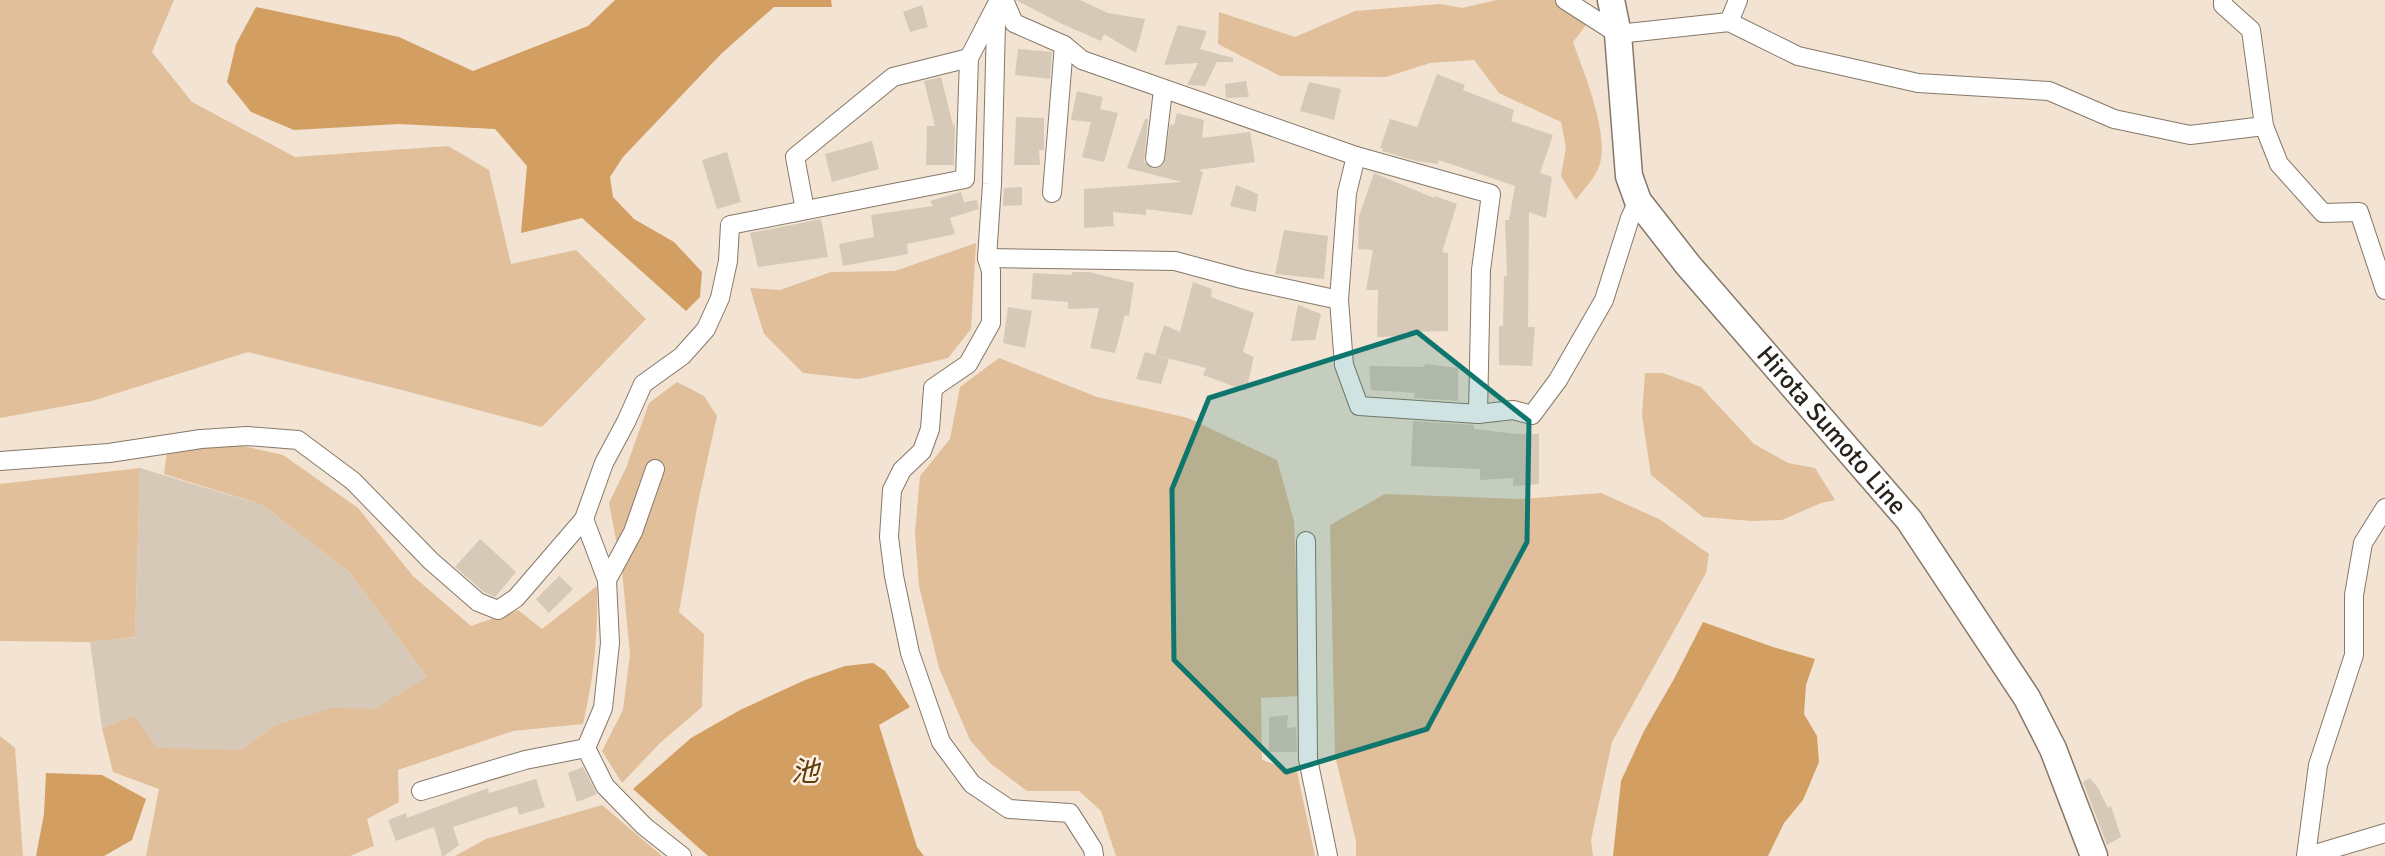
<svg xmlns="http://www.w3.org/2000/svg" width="2385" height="856" font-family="Signika,'Noto Sans JP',sans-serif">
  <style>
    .green { fill: #e0bf9a }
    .water { fill: #d29e62 }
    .building { fill: #d7c9b8 }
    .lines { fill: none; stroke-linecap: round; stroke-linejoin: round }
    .minor-casing { stroke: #867869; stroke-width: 20 }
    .secondary-casing { stroke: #867869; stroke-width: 29 }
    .minor { stroke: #fff; stroke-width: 18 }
    .secondary { stroke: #fff; stroke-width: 26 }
    .marked { fill: #0f766e; fill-opacity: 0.2; stroke: #0f766e; stroke-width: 5; stroke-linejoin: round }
    .labels { text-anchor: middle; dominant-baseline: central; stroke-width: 5; stroke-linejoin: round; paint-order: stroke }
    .street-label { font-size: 26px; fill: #28231d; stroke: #fdf0e3 }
    .water-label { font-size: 28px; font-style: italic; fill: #5e3b0b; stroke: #fdf0e3 }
  </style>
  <rect width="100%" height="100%" fill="#f2e3d2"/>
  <g class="green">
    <polygon points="0,0 174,0 152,52 192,102 295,157 448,146 489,170 511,264 576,250 646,319 542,427 398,389 248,352 92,401 0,418"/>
    <path d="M1497,0H1578L1593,16L1573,42C1584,73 1612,139 1598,169C1593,180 1583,190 1576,200L1561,176L1566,147L1561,122L1499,93L1474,60L1430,63L1386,77L1280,76L1218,44L1219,12L1295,37L1355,11L1440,4L1462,8Z"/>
    <polygon points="976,243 971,329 948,358 859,379 803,373 764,334 750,288 780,290 831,272 895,271"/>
    <polygon points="999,358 1097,397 1188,418 1277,460 1294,521 1301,696 1261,698 1262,760 1297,772 1315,856 1116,856 1101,811 1079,791 1027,791 990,763 970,740 939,668 919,586 915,533 920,476 950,439 960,387"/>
    <polygon points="1645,373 1663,373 1701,387 1754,444 1788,463 1815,468 1835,500 1821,503 1782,520 1752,521 1703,517 1651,475 1642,415"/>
    <polygon points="677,382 704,396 717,416 697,507 679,612 704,634 702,707 660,743 622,783 602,751 623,710 630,654 622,571 609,503 626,468 649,403"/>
    <path d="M239,445L283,455L358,508L413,576L471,626L518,610L542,629L597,586C598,634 594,678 583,724L513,731L398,770L399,802L367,819L374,846L350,856H146L159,789L113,772L102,728L134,715L241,750L275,725L427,677L350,573L263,505L164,474L167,451Z"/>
    <polygon points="140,468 135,637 90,642 0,641 0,484"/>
    <polygon points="1601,493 1659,519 1709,554 1706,573 1612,742 1591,840 1593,856 1356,856 1356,841 1335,756 1330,525 1385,494 1520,499"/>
    <polygon points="0,736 15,748 23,856 0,856"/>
    <polygon points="602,805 662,856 455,856 486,839"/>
  </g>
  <g class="water">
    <polygon points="615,0 831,0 832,7 774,7 721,54 623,157 610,177 613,197 634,219 674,242 702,272 700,297 686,311 582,218 521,233 527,166 495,129 399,124 294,130 251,112 227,82 236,44 256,7 399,37 473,71 588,26"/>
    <polygon points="1703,622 1773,647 1815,659 1806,685 1804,714 1817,736 1819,762 1803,800 1784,823 1768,856 1613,856 1621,781 1644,731 1674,679"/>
    <polygon points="873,663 885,671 910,707 879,725 917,847 924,856 708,856 633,789 691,738 740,710 805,680 845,666"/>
    <polygon points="46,773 102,775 146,799 132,840 104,856 36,856 44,814"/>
  </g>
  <g class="building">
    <polygon points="1016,0 1080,0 1108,13 1145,19 1136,53 1104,34 1101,41 1062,24"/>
    <polygon points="922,5 928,27 910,32 903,12"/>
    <polygon points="1178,25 1207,31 1200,49 1233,58 1233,62 1217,62 1205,86 1187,85 1198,63 1164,65"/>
    <polygon points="1018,49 1052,52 1050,79 1015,75"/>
    <polygon points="1437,74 1465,85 1463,90 1514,110 1511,121 1553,135 1540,173 1552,177 1546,218 1529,212 1528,327 1535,327 1532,366 1499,365 1499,326 1503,326 1504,276 1507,276 1505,220 1509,220 1515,186 1439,160 1438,164 1416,161 1382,151 1383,148 1380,148 1390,119 1417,127"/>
    <polygon points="941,77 953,125 955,125 954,165 926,165 927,126 935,126 924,81"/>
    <polygon points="1246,81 1249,97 1226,98 1225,84"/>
    <polygon points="1309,82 1341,89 1334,120 1300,111"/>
    <polygon points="1077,91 1103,97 1100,109 1118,113 1104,162 1082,157 1091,122 1071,120"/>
    <polygon points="1177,113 1204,120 1202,138 1250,132 1255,162 1198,170 1203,172 1192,215 1146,209 1146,215 1113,212 1114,226 1084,228 1084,189 1182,182 1127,168 1145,119 1148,119 1144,162 1153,169 1164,165 1170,124 1174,125"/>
    <polygon points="1016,117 1044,118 1044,150 1039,150 1040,165 1014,165"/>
    <polygon points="872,141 879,169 832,182 825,154"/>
    <polygon points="727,152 741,202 717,209 702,160"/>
    <polygon points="1374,173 1434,198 1435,196 1457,204 1442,252 1448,253 1448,331 1405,332 1405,336 1377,337 1378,290 1366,290 1373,250 1358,249 1359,216"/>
    <polygon points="1236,185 1258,194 1256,212 1230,206"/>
    <polygon points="1022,187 1022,205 1003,206 1004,188"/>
    <polygon points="961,192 964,202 977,200 979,209 950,218 955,234 907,244 908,254 843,266 839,244 874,237 871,215 933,206 930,201"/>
    <polygon points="821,219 828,257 758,267 750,233"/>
    <polygon points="1284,230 1328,236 1324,279 1275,274"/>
    <polygon points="1072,272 1089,272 1134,283 1129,316 1125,315 1115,353 1090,348 1099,308 1068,309 1068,302 1031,299 1033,273 1072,275"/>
    <polygon points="1193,282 1212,289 1211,297 1254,313 1243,352 1254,357 1246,391 1203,375 1206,368 1155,355 1164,325 1180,332"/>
    <polygon points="1298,305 1321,314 1315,340 1291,341"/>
    <polygon points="1008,307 1032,311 1025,348 1003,343"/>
    <polygon points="1145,352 1169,359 1161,384 1136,379"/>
    <polygon points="1425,364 1458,368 1458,401 1414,398 1415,393 1371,390 1369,366 1424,367"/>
    <polygon points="1413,421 1474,425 1474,429 1516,434 1539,434 1539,484 1513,486 1513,478 1480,480 1480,469 1411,466"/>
    <polygon points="140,468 263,505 350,573 427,677 375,709 332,708 275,725 241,750 156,748 134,715 102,728 90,642 135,637"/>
    <polygon points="480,539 516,572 495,597 484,592 455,567"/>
    <polygon points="559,576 573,589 549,613 536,599"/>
    <polygon points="1288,715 1287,728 1296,727 1297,752 1269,752 1269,717"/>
    <polygon points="583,767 597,794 577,802 568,773"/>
    <polygon points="2090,778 2098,788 2108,808 2111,806 2121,837 2107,845 2083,782"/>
    <polygon points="536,779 545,807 519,815 517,806 453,827 459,845 444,856 442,856 434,827 396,841 388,820 406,813 407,818 488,788 489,793"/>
  </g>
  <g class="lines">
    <defs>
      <g id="minor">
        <polyline points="1004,0 1014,23 1064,45 1082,60 1356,156 1491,194 1481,270 1478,414 1513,410 1532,415 1558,380 1604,300 1630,218 1638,201"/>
        <polyline points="1565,0 1618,34 1729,22 1798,56 1918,83 2049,91 2114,119 2190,135 2264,126"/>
        <polyline points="2223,0 2223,5 2251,30 2264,126 2279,164 2323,213 2359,212 2385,290"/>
        <polyline points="998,11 996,23 992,184 987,258 991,271 991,323 968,364 933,388 930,429 922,451 902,470 892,490 889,537 894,576 910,653 941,742 972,784 1009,809 1070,813 1093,849 1094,856"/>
        <polyline points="1729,22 1738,0"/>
        <polyline points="1356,156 1347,193 1339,300 1344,365 1359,406 1478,414"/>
        <polyline points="1155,158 1163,90"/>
        <polyline points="1052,193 1064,45"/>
        <polyline points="805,210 795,157 893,77 969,58"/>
        <polyline points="987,258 1175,261 1242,279 1339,300"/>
        <polyline points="0,461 109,453 201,439 247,436 298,440 353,481 431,561 478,602 498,610 516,598 584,519 604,463 626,422 643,384 682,356 706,329 720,298 728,261 730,225 965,179 969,58 999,0"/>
        <polyline points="584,519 607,580 610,643 603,708 586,748 605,786 644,826 682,856"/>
        <polyline points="1306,541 1308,759 1328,856"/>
        <polyline points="607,580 633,532 655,469"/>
        <polyline points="421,791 525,760 586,748"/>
        <polyline points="2306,856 2318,765 2354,655 2354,595 2363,543 2385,508"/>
        <polyline points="2308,856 2385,833"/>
      </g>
      <g id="secondary">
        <path id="s1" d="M1611,0L1618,34L1629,176L1638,201L1688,265L1909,520L2027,698L2053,749L2094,856"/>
      </g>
    </defs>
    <use href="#minor" class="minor-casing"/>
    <use href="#secondary" class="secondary-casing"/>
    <use href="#minor" class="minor"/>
    <use href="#secondary" class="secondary"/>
  </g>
  <path class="marked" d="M1417,332L1529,421L1527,542L1427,729L1286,772L1174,660L1172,489L1209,398Z"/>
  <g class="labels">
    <g class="street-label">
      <text stroke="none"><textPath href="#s1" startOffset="504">Hirota Sumoto Line</textPath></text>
    </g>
    <g class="water-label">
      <text x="805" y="772">池</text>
    </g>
  </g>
</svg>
